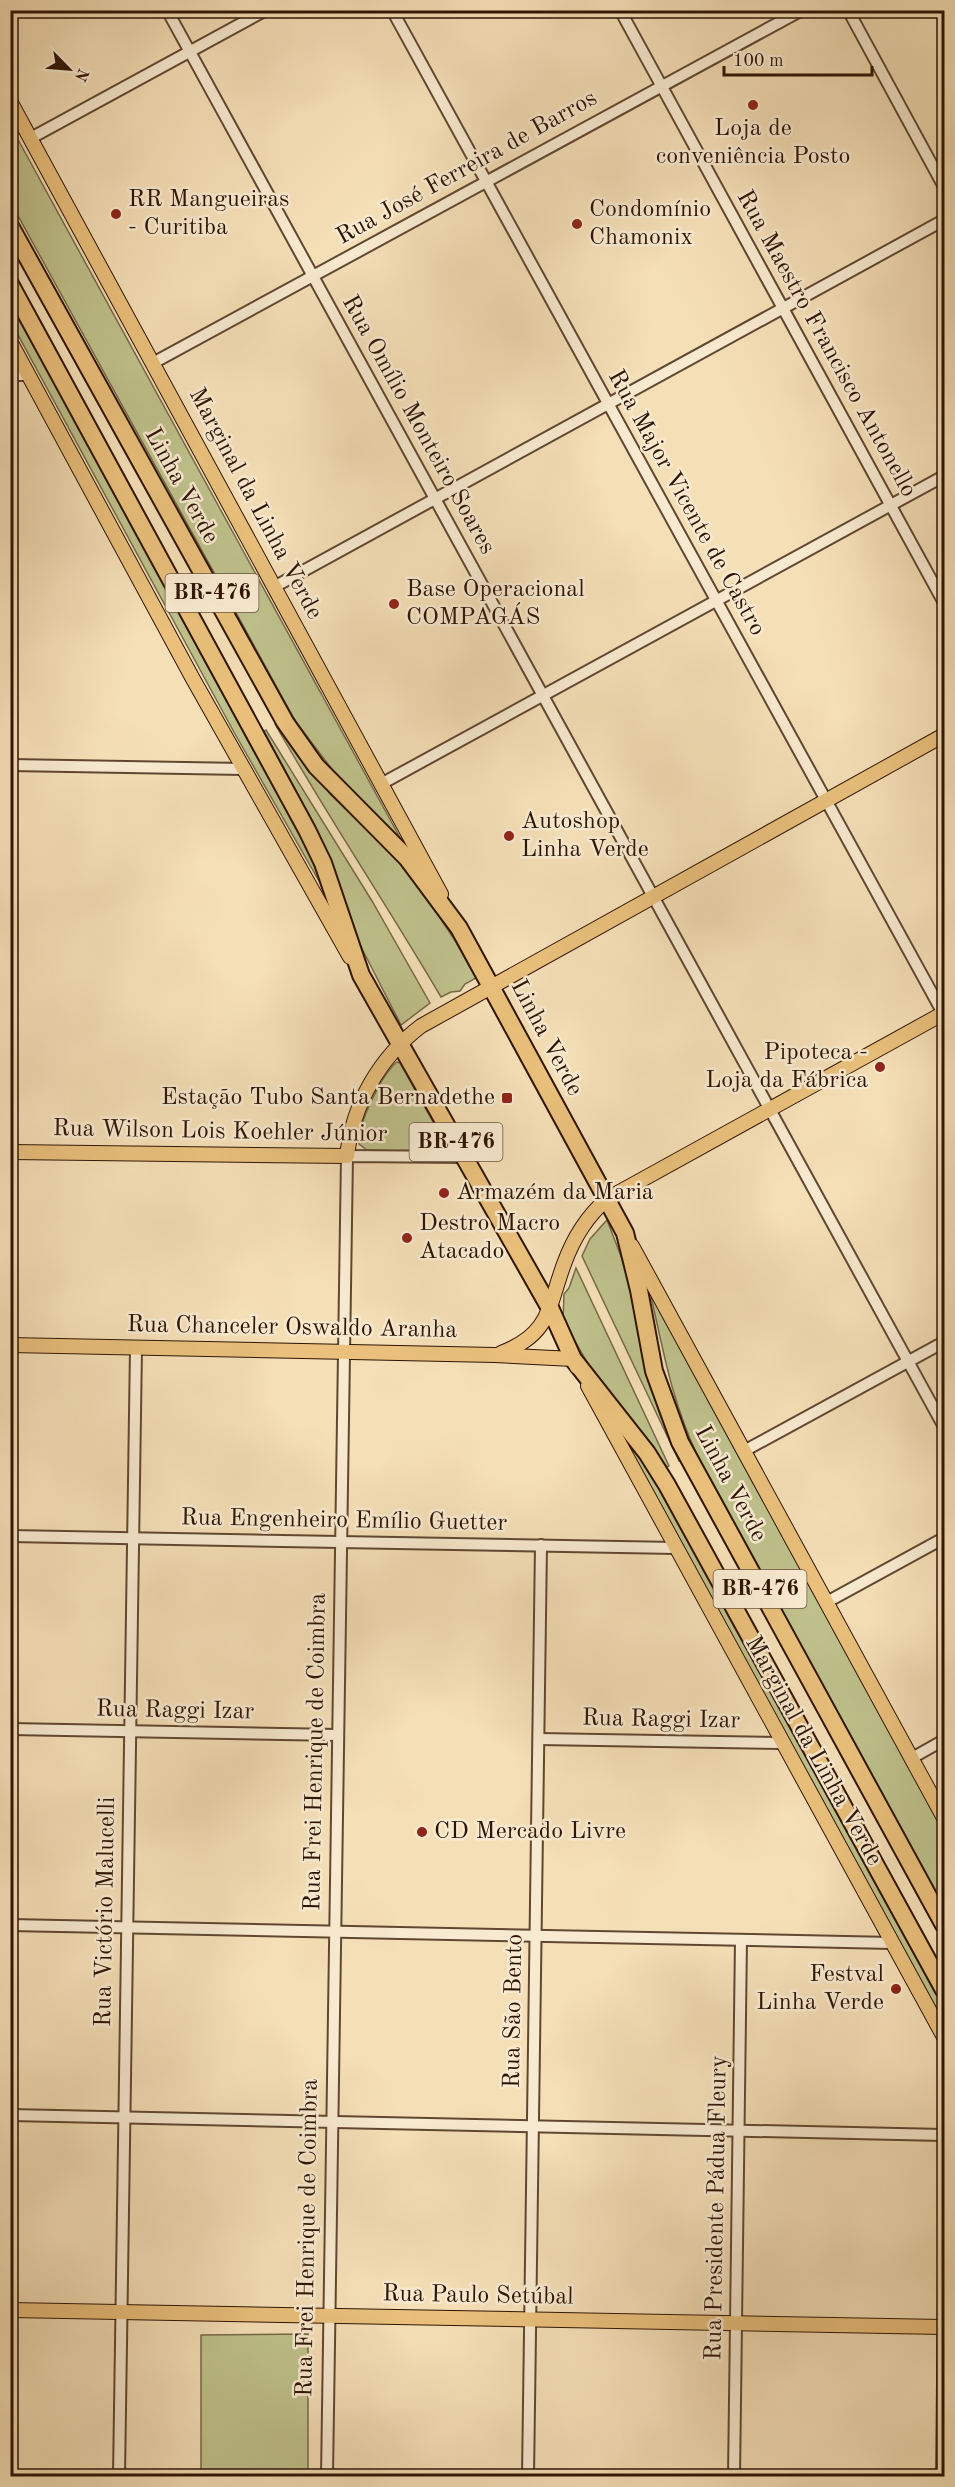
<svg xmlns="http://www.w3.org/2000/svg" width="955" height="2487" font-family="'Old Standard TT',serif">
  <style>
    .green { fill: #bfc18c; stroke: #766a48; stroke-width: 1.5 }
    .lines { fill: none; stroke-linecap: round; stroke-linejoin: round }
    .minor-casing { stroke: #604731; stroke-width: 14 }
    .major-casing { stroke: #2e1404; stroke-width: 16 }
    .highway-casing { stroke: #2e1404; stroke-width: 20 }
    .minor { stroke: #f8ead0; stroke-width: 10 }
    .major { stroke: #eac07c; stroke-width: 14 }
    .highway { stroke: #eac07c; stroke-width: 16 }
    .poi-dot { fill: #8f2418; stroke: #f8ead0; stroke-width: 2 }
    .labels { text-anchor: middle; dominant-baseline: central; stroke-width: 5; stroke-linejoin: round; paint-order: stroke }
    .shield { fill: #f8ead0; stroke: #6b5441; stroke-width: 1.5 }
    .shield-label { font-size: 22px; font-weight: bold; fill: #2e1404 }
    .poi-label { font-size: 24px; fill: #2e1404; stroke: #f8ead0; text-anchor: start }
    .street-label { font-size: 24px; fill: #2e1404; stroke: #f8ead0 }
  </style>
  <rect width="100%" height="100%" fill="#f5dfb7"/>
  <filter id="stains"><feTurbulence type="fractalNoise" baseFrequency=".00333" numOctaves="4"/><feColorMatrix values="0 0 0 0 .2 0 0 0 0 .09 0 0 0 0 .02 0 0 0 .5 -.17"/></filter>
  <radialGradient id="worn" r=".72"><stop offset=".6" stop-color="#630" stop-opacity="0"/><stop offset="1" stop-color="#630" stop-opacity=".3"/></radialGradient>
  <g class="green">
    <polygon points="10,125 404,845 347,789 296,722 11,203"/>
    <polygon points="10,302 300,831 323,888 235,734 11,322"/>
    <path d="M277,723L330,794L391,853L419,886L454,939L476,978L465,984L460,991L451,992L441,997C387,905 328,817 275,724Z"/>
    <polygon points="266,730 372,901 430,1003 401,1025 356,937 330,859 317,830 264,731"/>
    <path d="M397,1062L400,1063L446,1145L445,1150L440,1152L367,1150L359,1144C357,1125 382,1074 397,1062Z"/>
    <polygon points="607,1220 624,1264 682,1459 679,1461 582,1256 590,1239"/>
    <polygon points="576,1268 669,1466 667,1467 587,1362 563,1320 564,1294 569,1288"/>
    <path d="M650,1292L944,1829V1910L698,1457C671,1399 664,1353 650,1292Z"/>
    <polygon points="612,1421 642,1458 658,1485 944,2007 944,2028"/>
    <polygon points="308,2334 308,2476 201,2476 201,2335"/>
  </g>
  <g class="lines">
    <defs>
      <g id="minor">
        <polyline points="167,10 944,1427"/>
        <polyline points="392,10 944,1015"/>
        <polyline points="620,10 944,603"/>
        <polyline points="848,10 944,187"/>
        <polyline points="31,138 266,10"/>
        <polyline points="153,363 802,10"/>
        <polyline points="10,375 28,375"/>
        <polyline points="274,587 944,220"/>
        <polyline points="10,765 243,769"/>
        <polyline points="381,784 944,476"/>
        <polyline points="744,1451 944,1342"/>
        <polyline points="10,1536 676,1548"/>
        <polyline points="827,1602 944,1538"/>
        <polyline points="10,1729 338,1735"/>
        <polyline points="539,1739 783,1743"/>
        <polyline points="912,1758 944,1740"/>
        <polyline points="10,1925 893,1943"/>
        <polyline points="10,2115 944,2135"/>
        <polyline points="119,2476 136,1348"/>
        <polyline points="327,2476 347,1156 465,1157"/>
        <polyline points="528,2476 541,1545"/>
        <polyline points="734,2476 741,1940"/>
        <polyline points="942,2476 944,2286"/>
      </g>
      <g id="major">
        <polyline points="10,101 441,894"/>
        <polyline points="10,341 193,679 350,957"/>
        <path d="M10,1152L347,1156C353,1104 379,1058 421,1026L944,735"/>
        <polyline points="632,1246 944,1818"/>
        <polyline points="10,1345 495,1355 573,1359 577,1367"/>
        <path d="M501,1353C551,1334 548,1307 564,1264C573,1239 586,1217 607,1199L944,1013"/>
        <polyline points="588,1386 944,2037"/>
        <polyline points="10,2310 944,2327"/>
      </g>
      <g id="highway">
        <polyline points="10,226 285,722 316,766 407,858 459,928 625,1233 639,1290 654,1371 680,1442 944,1925"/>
        <polyline points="10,284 307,830 323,863 361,975 551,1310 573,1359 647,1453 667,1485 944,1990"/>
      </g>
    </defs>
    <use href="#minor" class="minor-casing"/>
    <use href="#major" class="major-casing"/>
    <use href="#highway" class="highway-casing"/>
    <use href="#minor" class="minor"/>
    <use href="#major" class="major"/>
    <use href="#highway" class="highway"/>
  </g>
  <g class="poi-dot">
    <circle cx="753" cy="105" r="6"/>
    <circle cx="116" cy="214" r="6"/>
    <circle cx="577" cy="224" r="6"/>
    <circle cx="394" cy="604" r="6"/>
    <circle cx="509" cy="836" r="6"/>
    <circle cx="880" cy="1067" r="6"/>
    <rect x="501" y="1092" width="12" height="12" rx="3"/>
    <circle cx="444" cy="1193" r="6"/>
    <circle cx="407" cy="1238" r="6"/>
    <circle cx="422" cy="1832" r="6"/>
    <circle cx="896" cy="1989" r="6"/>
  </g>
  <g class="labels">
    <g class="shield">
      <rect x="165.5" y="574" width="93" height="38" rx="4.5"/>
      <rect x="409.5" y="1123" width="93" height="38" rx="4.5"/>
      <rect x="713.5" y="1570" width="93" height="38" rx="4.5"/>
    </g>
    <g class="shield-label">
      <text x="212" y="593">BR-476</text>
      <text x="456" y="1142">BR-476</text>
      <text x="760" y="1589">BR-476</text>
    </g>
    <g class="poi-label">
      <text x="753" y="129" text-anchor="middle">Loja de<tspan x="753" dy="28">conveniência Posto</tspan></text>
      <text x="128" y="200">RR Mangueiras<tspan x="128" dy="28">- Curitiba</tspan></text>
      <text x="589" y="210">Condomínio<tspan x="589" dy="28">Chamonix</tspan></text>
      <text x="406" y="590">Base Operacional<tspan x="406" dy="28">COMPAGÁS</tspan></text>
      <text x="521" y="822">Autoshop<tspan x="521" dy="28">Linha Verde</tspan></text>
      <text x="868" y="1053" text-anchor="end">Pipoteca -<tspan x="868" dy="28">Loja da Fábrica</tspan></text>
      <text x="495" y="1098" text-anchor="end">Estação Tubo Santa Bernadethe</text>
      <text x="456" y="1193">Armazém da Maria</text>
      <text x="419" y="1224">Destro Macro<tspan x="419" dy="28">Atacado</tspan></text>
      <text x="434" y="1832">CD Mercado Livre</text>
      <text x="884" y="1975" text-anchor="end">Festval<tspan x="884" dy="28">Linha Verde</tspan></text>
    </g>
    <g class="street-label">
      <text transform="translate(467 168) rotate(-29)">Rua José Ferreira de Barros</text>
      <text transform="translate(826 344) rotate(61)">Rua Maestro Francisco Antonello</text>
      <text transform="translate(418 425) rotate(61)">Rua Omílio Monteiro Soares</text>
      <text transform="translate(181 486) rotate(61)">Linha Verde</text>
      <text transform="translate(686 503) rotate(61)">Rua Major Vicente de Castro</text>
      <text transform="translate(255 504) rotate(62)">Marginal da Linha Verde</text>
      <text transform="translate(546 1038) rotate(62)">Linha Verde</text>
      <text transform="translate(220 1132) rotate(1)">Rua Wilson Lois Koehler Júnior</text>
      <text transform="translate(292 1328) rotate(1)">Rua Chanceler Oswaldo Aranha</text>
      <text transform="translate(730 1484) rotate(62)">Linha Verde</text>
      <text transform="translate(344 1521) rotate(1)">Rua Engenheiro Emílio Guetter</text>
      <text transform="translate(175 1711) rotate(1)">Rua Raggi Izar</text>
      <text transform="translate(661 1720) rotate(1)">Rua Raggi Izar</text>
      <text transform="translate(813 1751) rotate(61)">Marginal da Linha Verde</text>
      <text transform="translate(316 1752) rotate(-89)">Rua Frei Henrique de Coimbra</text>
      <text transform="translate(106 1912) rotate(-89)">Rua Victório Malucelli</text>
      <text transform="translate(514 2011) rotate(-89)">Rua São Bento</text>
      <text transform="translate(717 2208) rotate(-89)">Rua Presidente Pádua Fleury</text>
      <text transform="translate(308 2238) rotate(-89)">Rua Frei Henrique de Coimbra</text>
      <text transform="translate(478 2296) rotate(1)">Rua Paulo Setúbal</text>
    </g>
  </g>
  <rect width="955" height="2487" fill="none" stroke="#f5dfb7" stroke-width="36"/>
  <rect x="12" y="12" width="931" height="2463" fill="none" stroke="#2e1404" stroke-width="3"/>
  <rect x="18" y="18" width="919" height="2451" fill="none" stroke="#2e1404" stroke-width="1.5"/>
  <g transform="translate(69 69) rotate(115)" stroke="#f8ead0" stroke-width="4.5" paint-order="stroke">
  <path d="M0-4.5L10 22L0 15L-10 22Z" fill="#2e1404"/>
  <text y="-9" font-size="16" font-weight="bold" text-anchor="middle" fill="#2e1404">N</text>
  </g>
  <path d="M724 66v9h148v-9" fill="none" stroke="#2e1404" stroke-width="3"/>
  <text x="733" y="66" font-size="18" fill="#2e1404" stroke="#f8ead0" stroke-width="4.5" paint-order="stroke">100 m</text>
  <rect width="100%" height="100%" filter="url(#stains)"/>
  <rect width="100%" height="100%" fill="url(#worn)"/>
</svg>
